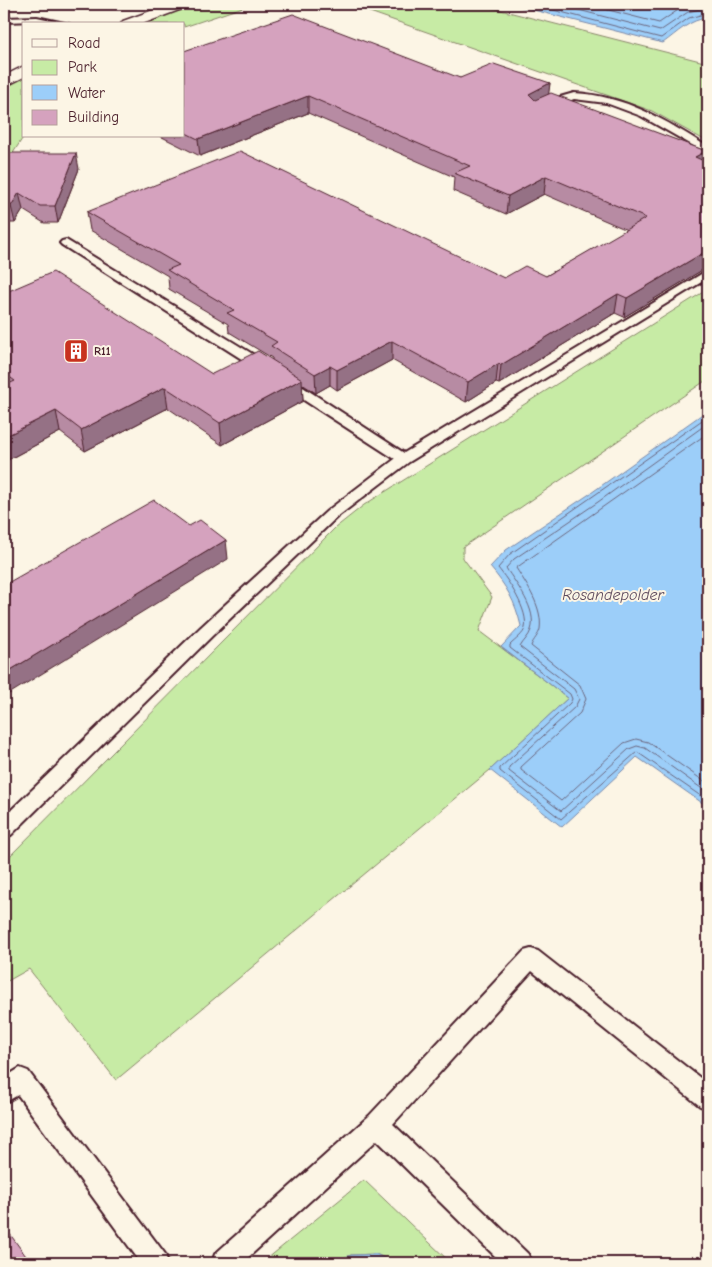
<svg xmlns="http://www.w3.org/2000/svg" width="712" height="1267" font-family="'Comic Neue',sans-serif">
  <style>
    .green { fill: #c7eba5; stroke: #888568 }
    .water { fill: #9ccef9; stroke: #7b88a7 }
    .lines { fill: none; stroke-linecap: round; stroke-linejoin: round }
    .shore { stroke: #6b657d; stroke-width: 1 }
    .service-casing { stroke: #4a1f2b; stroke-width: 4 }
    .minor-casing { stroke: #4a1f2b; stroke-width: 3 }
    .service { fill: #fcf5e5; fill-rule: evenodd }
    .minor { fill: #fcf5e5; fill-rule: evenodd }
    .wall { fill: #b78ba3; stroke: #4a1f2b }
    .shaded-wall { fill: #957185; stroke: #4a1f2b }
    .building { fill: #d5a2be; stroke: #4a1f2b }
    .labels { text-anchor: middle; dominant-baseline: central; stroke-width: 4; stroke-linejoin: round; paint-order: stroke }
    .far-poi-label { font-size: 12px; font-weight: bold; fill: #4a1f2b; stroke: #fcf5e5; text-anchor: start }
    .water-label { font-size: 16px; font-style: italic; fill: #5e4b5e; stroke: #fcf5e5 }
  </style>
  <rect width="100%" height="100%" fill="#fcf5e5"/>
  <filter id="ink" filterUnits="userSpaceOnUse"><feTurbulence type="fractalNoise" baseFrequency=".02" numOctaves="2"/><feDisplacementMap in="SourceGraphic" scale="10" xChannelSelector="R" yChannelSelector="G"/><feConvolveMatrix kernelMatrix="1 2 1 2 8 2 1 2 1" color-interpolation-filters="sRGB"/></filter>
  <g filter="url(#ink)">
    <g class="green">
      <polygon points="187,4 252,4 184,27 184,24 133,24"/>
      <polygon points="347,4 477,4 708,63 708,142 652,111"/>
      <polygon points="24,75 24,136 4,167 4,90"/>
      <polygon points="708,289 708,379 463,547 463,558 492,597 479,631 568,698 490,770 116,1080 29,969 4,983 4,862 335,528 364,505"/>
      <polygon points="364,1180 451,1263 394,1263 376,1254 351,1255 332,1263 262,1263"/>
    </g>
    <g class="water">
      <path d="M510,4H708V18C690,19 677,33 663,43Z"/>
      <path d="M708,410V807L637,757L562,827L490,770L568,698L501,647L521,626C515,601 507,587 490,567L506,550L591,493Z"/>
      <polygon points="376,1254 394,1263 332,1263 351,1255"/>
    </g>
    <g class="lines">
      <g class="shore">
        <polyline points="530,4 661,38 689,18 708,13"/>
        <polyline points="555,4 660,31 688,12 708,7"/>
        <polyline points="585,4 659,23 687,4"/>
        <path d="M708,416L510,554L498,568C508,580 529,611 525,628C524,634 515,640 510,645V648L570,694L572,699L570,703L500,768V771L561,819L637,752L708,801"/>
        <path d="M708,423L598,502L514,559L506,568C516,584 538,610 531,630C529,637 523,641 520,647L574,689L579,699L575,707L509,767V771L561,811L629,749L637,746L645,748L708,793"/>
        <path d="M708,433L516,568C527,585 543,608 540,629C539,635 533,640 531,646L580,685L586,699L580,713L521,767V770L561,801L624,743L636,739L648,742L708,784"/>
      </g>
      <defs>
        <g id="service">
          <polygon points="37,17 69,24 37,21 4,22 4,18"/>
          <path d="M574,93C624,95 667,121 708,147V154L641,116L606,103L574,99L545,110L540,107L560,97Z"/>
          <polygon points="66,240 269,364 270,367 269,370 259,370 62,245 60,243 62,241"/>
          <polygon points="708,270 708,278 409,462 337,517 213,635 11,835 4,837 4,817 201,627 327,511 395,459 279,384 278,381 279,378 289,378 404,453"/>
          <polygon points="531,949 538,951 708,1084 708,1109 700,1106 532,971 393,1124 528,1254 531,1263 502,1263 377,1140 242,1263 212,1263 215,1254 369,1116 524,951"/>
          <polygon points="20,1068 28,1071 165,1254 168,1263 141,1263 18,1095 4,1103 4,1078"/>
        </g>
        <g id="minor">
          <polygon points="170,4 189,4 187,7 142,24 121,24 123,21"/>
          <polygon points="24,66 24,77 4,87 4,76"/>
        </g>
      </defs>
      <use href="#service" class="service-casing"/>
      <use href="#minor" class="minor-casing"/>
      <use href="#service" class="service"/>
      <use href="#minor" class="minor"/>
    </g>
    <g class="wall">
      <polygon points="184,51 460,78 550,83 548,94 706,151 704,161 708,163 708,286 702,284 706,269 704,269 624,317 615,313 499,384 496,383 466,402 392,360 337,390 330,385 316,393 302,384 303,401 222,445 168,408 85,451 60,432 4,462 4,293 212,374 272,360 272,358 229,332 228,324 169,289 168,276 90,230 87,212 504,278 546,276 627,230 544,194 506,214 453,191 454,177 308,113 200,156 160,136 184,136"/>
      <polygon points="4,153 79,169 58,223 44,223 23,210 15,223 4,223"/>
    </g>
    <g class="shaded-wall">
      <polygon points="550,83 548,100 527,111 529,94"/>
      <polygon points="308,96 308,113 200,156 198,139"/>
      <polygon points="706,151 702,168 695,157"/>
      <polygon points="76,153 79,169 58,223 55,206"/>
      <polygon points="546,176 544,194 506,214 508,196"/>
      <polygon points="19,193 23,210 15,223 11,206"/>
      <polygon points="708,250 708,266 706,265 706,269 704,269 624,317 627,298"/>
      <polygon points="618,294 615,313 499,384 501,365"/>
      <polygon points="392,341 392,360 337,390 337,370"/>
      <polygon points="498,364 496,383 466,402 468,382"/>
      <polygon points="330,366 330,385 316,393 315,374"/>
      <polygon points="302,379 303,401 222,445 220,423"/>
      <polygon points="165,387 168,408 85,451 81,430"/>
      <polygon points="56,411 60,432 4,462 4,437"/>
      <polygon points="226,540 228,559 4,697 4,674"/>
    </g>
    <g class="building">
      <polygon points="293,14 460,78 494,64 550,83 529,94 535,100 551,93 706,151 695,157 708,163 708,250 627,298 618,294 501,365 498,364 468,382 392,341 337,370 330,366 315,374 271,346 277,342 227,313 234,310 167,270 179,265 87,212 240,151 504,278 525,266 546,276 646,218 546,176 508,196 454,173 470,166 308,96 198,139 184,132 184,51"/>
      <polygon points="4,153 76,153 55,206 40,206 19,193 11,206 4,206"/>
      <polygon points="53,272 212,374 258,351 302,379 220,423 165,387 81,430 56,411 4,437 4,386 15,381 4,373 4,293"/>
      <polygon points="154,500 189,526 200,520 226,540 4,674 4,585"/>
      <polygon points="4,1226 31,1263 4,1263"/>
    </g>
  </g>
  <defs>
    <symbol id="building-square" viewBox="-11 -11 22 22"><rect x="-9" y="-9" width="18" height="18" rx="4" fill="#c8321e" stroke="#fcf5e5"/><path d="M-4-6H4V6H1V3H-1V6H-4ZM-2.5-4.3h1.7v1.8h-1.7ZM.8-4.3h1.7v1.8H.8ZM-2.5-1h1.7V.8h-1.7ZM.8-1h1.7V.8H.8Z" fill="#fff"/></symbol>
  </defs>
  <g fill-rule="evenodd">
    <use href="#building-square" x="62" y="337" width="28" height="28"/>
  </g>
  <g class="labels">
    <g class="far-poi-label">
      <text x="94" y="351">R11</text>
    </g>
    <g class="water-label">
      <text x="613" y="595">Rosandepolder</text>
    </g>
  </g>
  <rect width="712" height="1267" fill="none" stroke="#fcf5e5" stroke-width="20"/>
  <rect x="10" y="10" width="692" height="1247" fill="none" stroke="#4a1f2b" stroke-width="2" filter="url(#ink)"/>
  <rect x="22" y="22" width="162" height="115" fill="#fcf5e5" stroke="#b59f9b"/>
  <rect x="32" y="39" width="25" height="8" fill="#fcf5e5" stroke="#b59f9b"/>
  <text x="68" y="48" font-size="15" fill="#4a1f2b">Road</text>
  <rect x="32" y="60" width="25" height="15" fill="#c7eba5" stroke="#b59f9b"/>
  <text x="68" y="72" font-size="15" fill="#4a1f2b">Park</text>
  <rect x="32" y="85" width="25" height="15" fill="#9ccef9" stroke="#b59f9b"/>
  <text x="68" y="98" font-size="15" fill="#4a1f2b">Water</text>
  <rect x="32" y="110" width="25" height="15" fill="#d5a2be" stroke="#b59f9b"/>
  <text x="68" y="122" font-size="15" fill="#4a1f2b">Building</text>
</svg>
